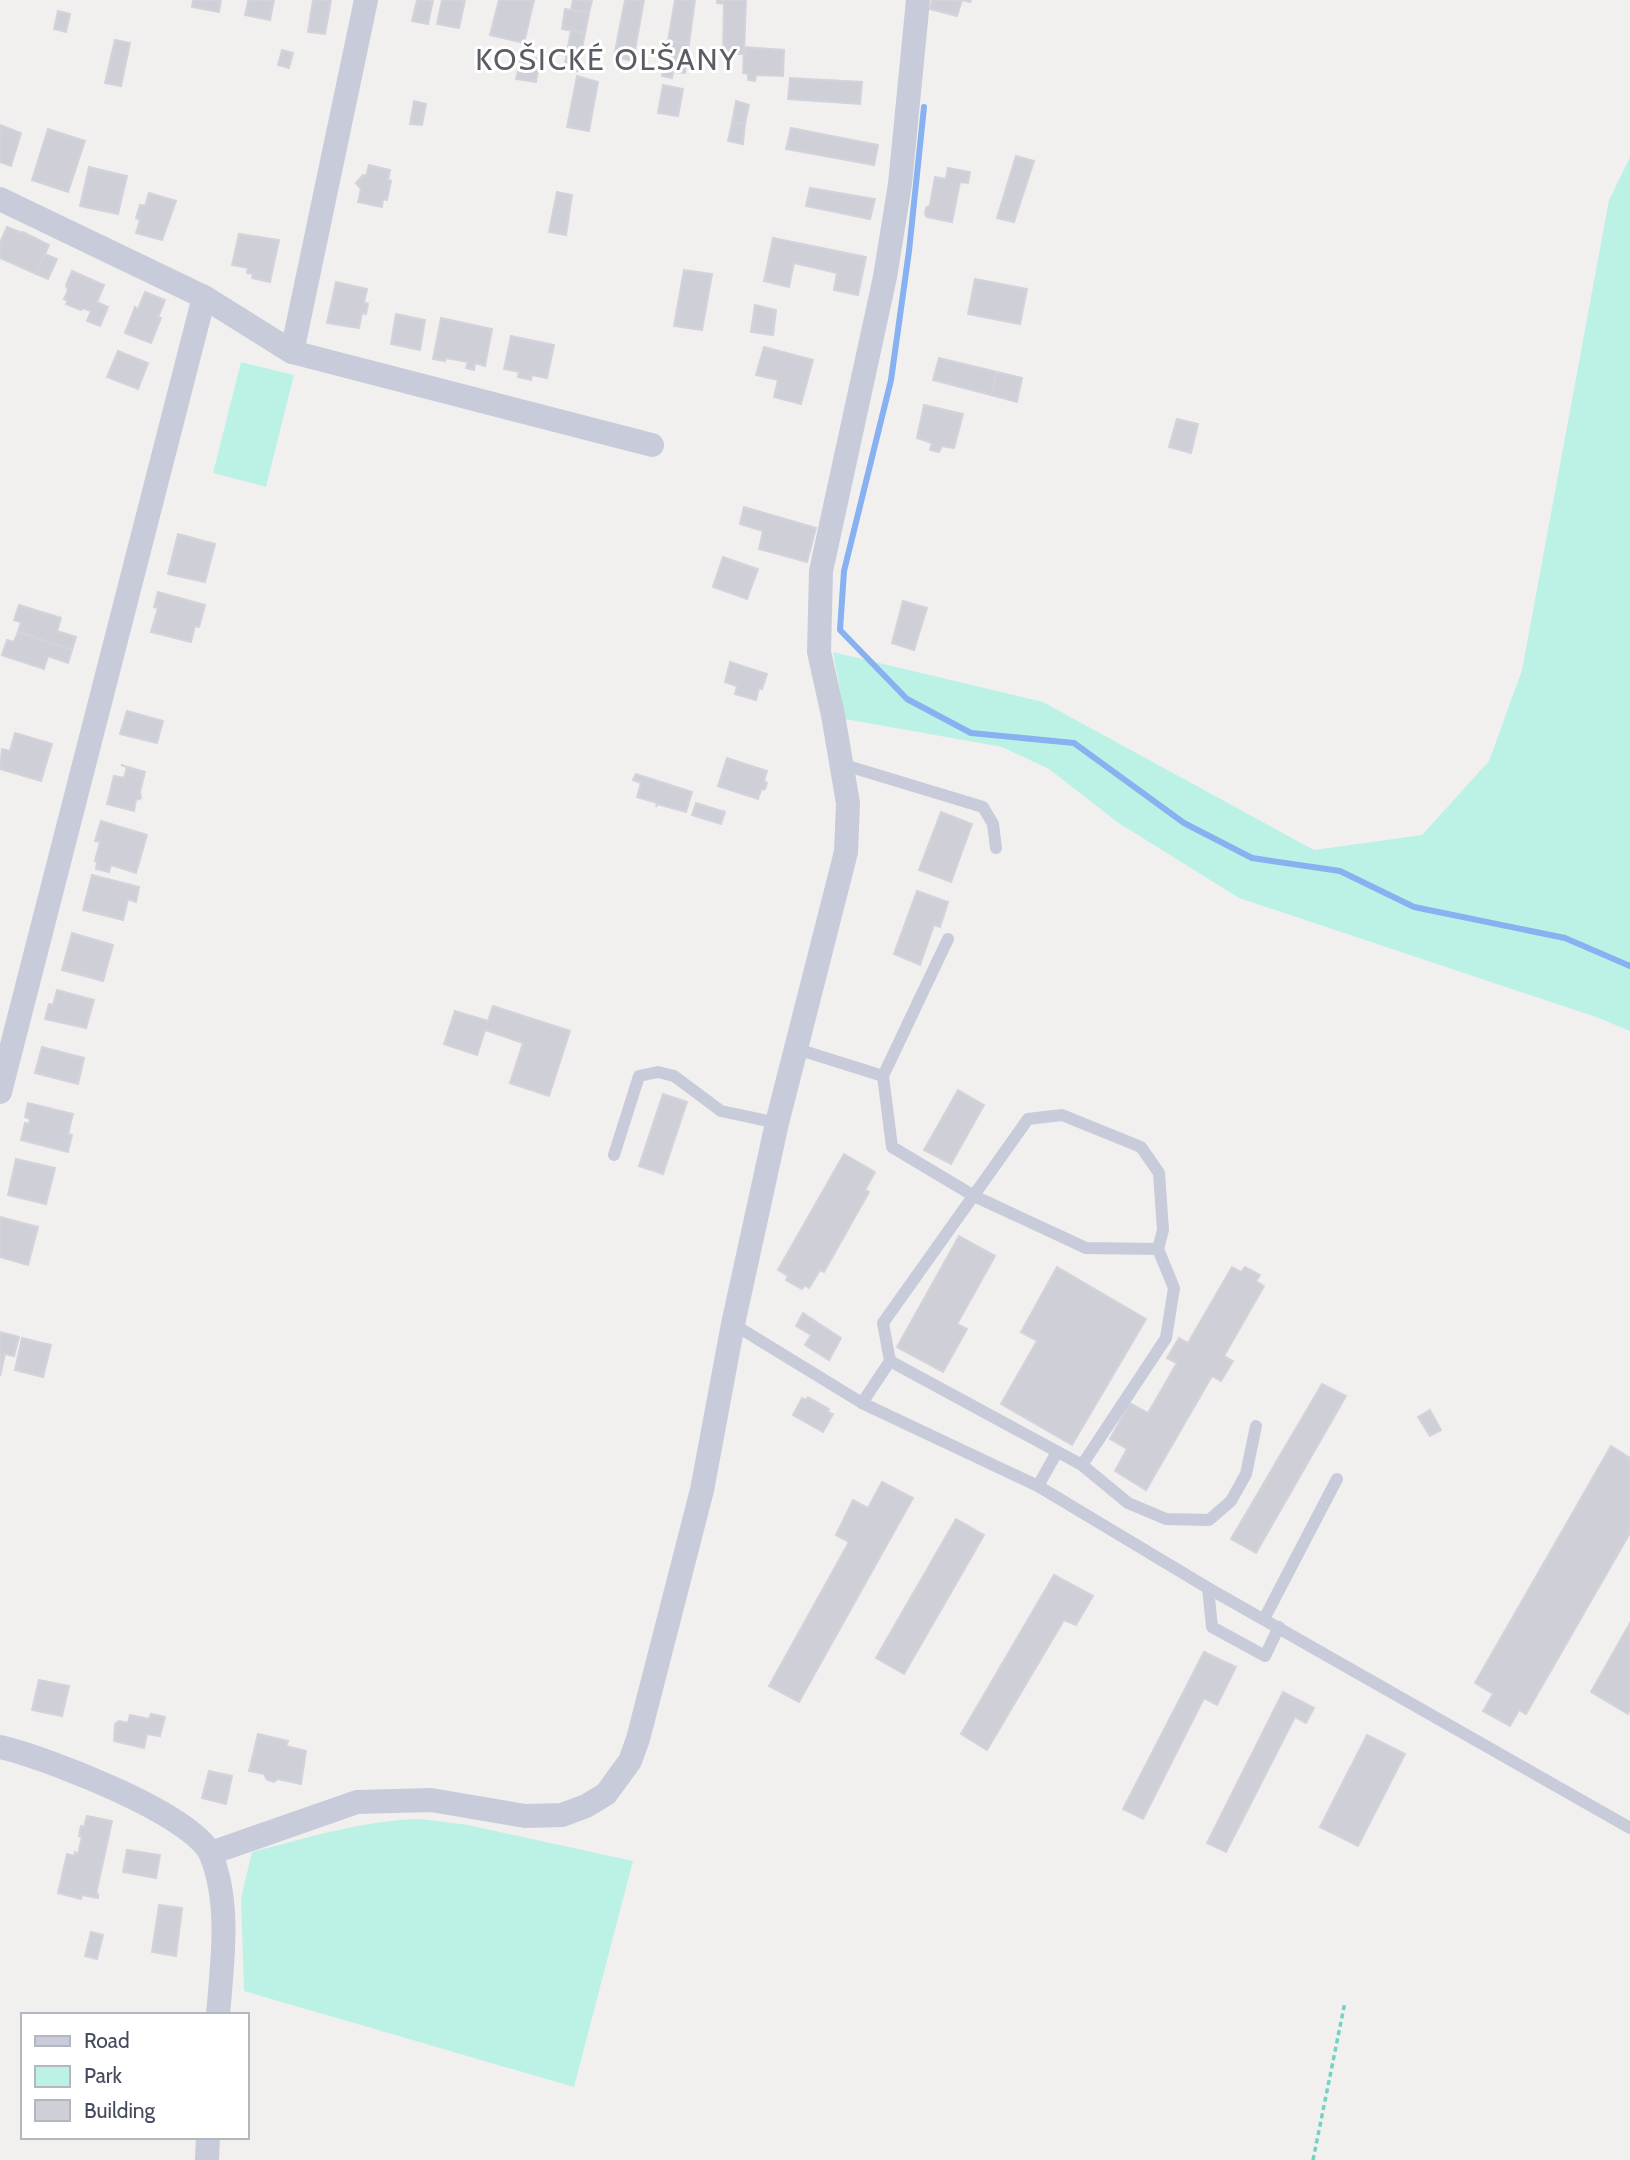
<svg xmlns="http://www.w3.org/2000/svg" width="1630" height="2160" font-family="Cabin,sans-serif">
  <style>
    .green { fill: #bcf2e6 }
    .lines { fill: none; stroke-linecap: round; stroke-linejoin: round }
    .stream { stroke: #87b1f1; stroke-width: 6 }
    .building { fill: #cfcfd7; stroke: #d4d3db; stroke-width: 2 }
    .path { stroke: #72d2c8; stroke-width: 3.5; stroke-dasharray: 5 3.5; stroke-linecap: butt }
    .service { stroke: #c8cbda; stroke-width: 12 }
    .minor { stroke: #c8cbda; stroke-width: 24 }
    .labels { text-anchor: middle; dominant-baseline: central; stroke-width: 6; stroke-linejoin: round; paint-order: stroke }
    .quarter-label { font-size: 30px; letter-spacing: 2px; fill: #5c5c65; stroke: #fff }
  </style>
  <rect width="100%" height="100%" fill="#f2f0ef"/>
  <g class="green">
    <polygon points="1630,157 1630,1031 1596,1017 1239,898 1117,822 1049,769 1002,747 845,719 833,652 1043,702 1314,850 1422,835 1489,761 1522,670 1609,200"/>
    <polygon points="241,362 294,375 266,487 213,473"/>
    <path d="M421,1819L468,1825L633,1861L574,2087L244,1991L241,1898L252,1852C307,1838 363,1820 421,1819Z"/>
  </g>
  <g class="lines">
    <polyline class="stream" points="924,107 909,251 891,380 844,571 840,630 907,699 971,733 1074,743 1184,823 1252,858 1340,871 1414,907 1565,938 1630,966"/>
  </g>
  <g class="building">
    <polygon points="193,0 221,0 219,12 192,7"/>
    <polygon points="254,0 274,0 270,20 245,15 248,1"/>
    <polygon points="313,0 331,0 325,34 308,32"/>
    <polygon points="417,0 433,0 428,24 412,21"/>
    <polygon points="442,0 465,0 459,28 437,24"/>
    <polygon points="499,0 534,0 524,43 490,35"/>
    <polygon points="573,0 592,0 589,13 571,10"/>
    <polygon points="625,0 644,0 633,61 614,57"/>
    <polygon points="675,0 695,0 689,44 668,41"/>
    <polygon points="717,0 746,0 744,54 723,54 724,4 717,3"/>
    <polygon points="932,0 971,0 970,2 962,0 957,16 930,9"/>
    <polygon points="565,9 589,13 585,33 562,29"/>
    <polygon points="58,11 70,14 66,32 54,29"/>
    <polygon points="571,31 585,33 582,49 568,47"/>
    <polygon points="115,40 130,43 121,86 105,83"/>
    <polygon points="668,41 689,44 685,73 673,72 672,78 662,76"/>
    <polygon points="568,47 582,49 578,71 564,69"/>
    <polygon points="744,47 784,50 783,76 756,75 755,81 748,80 748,74 743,73"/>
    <polygon points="282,50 293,53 289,68 278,65"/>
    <polygon points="522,55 540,59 536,82 516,79"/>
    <polygon points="577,76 598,82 589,131 567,127"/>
    <polygon points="790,78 862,82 860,104 788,99"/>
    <polygon points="663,85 683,89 678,116 658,113"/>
    <polygon points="414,101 426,104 422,125 410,124"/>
    <polygon points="736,101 749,105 745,124 732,123"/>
    <polygon points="732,123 745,124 743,144 728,141"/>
    <polygon points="0,125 21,133 11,166 0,162"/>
    <polygon points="791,128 878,145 874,165 786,149"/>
    <polygon points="48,129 85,141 68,192 32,180"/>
    <polygon points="1016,156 1034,161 1014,222 997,218"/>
    <polygon points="369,165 390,170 388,180 391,181 387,200 383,199 382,207 358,202 361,189 356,183 363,175 366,176"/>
    <polygon points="89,167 127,176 118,214 80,206"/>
    <polygon points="948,168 970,172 968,183 960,182 952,222 927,217 925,214 926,208 930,205 935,177 946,179"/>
    <polygon points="810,188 875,199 870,219 806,206"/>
    <polygon points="557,192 572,195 566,235 549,232"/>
    <polygon points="149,193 176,201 162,240 136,233 140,220 136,218 140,205 145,206"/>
    <polygon points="7,227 22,233 23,232 49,245 36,274 0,258 0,243"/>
    <polygon points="239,234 279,240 270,282 252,278 253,274 247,273 248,268 232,265"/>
    <polygon points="773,238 866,257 858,295 834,290 837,273 794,263 789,287 764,281"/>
    <polygon points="45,254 57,259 48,279 36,274"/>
    <polygon points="684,270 712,274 702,330 674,326"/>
    <polygon points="72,271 104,285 97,302 108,307 100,326 87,321 91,311 82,308 81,310 66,304 68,301 64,299 68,290 66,285"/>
    <polygon points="975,279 1027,289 1020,324 968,314"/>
    <polygon points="336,282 367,289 364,302 368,304 366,314 362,313 359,328 327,323"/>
    <polygon points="145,292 165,300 158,317 161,318 151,343 125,333 135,307 138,309"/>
    <polygon points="755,305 776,310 773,335 751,332"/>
    <polygon points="396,314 425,320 420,350 391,344"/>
    <polygon points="441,318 492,329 485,366 475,363 474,370 466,368 468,362 446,358 445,361 433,359"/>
    <polygon points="511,336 554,345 547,378 532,375 531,380 518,377 519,372 504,369"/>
    <polygon points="764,347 813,360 801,404 774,397 778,380 756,375"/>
    <polygon points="118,351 148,363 138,389 107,377"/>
    <polygon points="939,358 997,372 991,395 933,380"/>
    <polygon points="997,372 1022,378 1017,402 991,395"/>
    <polygon points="924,405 963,414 954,448 942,446 939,452 930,450 932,443 917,438"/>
    <polygon points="1177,419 1198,424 1191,453 1169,447"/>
    <polygon points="744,507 816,528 807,562 759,549 763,531 740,524"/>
    <polygon points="178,534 215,544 205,582 168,574"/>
    <polygon points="723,557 758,569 747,599 713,587"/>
    <polygon points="158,592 205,605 199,627 195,626 191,642 151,632 158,608 154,607"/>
    <polygon points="903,601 927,608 914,650 892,643"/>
    <polygon points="19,605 61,618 57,631 76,637 72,650 18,632 21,622 14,620"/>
    <polygon points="18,632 72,650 68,663 48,656 44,669 2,655 7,640 14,642"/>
    <polygon points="730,662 767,674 762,689 759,688 756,700 735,694 737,686 725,682"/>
    <polygon points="127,711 163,721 157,743 120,734"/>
    <polygon points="15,733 52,744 41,781 0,769 2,749 10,751"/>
    <polygon points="727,758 767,771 764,781 767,783 765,789 761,790 758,799 718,786"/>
    <polygon points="121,765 145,772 140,792 141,798 136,800 134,811 107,804 114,776 124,778 127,767"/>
    <polygon points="636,774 692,792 686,812 657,804 656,807 657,803 637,797 641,783 633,780"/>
    <polygon points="696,803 725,812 721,824 692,815"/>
    <polygon points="941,812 972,824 951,882 919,870"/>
    <polygon points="101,821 147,835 136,873 111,865 109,872 96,869 97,861 95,861 100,842 95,841"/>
    <polygon points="92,875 139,887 136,902 128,899 123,920 83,910"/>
    <polygon points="917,891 948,902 940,927 934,925 920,965 894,954"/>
    <polygon points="72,933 113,945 103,981 62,970"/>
    <polygon points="57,990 94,1000 86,1028 45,1019 49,1004 53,1005"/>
    <polygon points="493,1006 570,1031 549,1096 510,1083 523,1043 485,1030 477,1055 444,1044 455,1011 488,1021"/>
    <polygon points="42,1047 84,1058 78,1084 35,1073"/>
    <polygon points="958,1090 984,1105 951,1164 924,1150"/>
    <polygon points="663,1094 687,1102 663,1174 639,1166"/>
    <polygon points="28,1103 73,1114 68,1134 72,1135 68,1152 21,1140 25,1123 29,1124 30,1119 25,1117"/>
    <polygon points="844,1154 875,1172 865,1190 869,1192 824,1272 820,1270 809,1288 805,1285 802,1289 786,1280 788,1276 778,1270"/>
    <polygon points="16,1159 55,1168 46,1204 8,1195"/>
    <polygon points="0,1217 38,1227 28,1265 0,1257"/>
    <polygon points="959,1236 995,1256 957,1324 967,1329 943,1372 897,1347"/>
    <polygon points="1057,1267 1146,1319 1072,1445 1001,1404 1037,1341 1021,1332"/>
    <polygon points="1232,1267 1241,1272 1245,1267 1260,1275 1256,1281 1264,1286 1224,1356 1233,1361 1221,1381 1212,1376 1146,1490 1115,1471 1127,1449 1110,1439 1130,1403 1148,1413 1177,1363 1167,1358 1179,1338 1188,1343"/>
    <polygon points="803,1313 841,1338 829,1360 805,1345 811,1335 796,1326"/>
    <polygon points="0,1332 19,1337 14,1356 5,1354 0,1376"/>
    <polygon points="22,1338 51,1345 43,1377 15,1370"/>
    <polygon points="1322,1384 1346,1396 1256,1553 1231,1539"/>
    <polygon points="808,1397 829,1409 827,1412 833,1414 823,1432 793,1415 802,1398 806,1400"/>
    <polygon points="1430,1410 1441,1430 1430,1436 1418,1417"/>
    <polygon points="1611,1446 1630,1458 1630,1533 1526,1714 1519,1710 1510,1726 1483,1711 1493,1694 1475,1683"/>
    <polygon points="882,1482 913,1498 799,1702 769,1686 849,1542 836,1535 853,1500 868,1508"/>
    <polygon points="956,1519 984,1535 904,1674 876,1658"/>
    <polygon points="1054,1575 1093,1596 1076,1625 1064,1620 987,1750 961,1734"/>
    <polygon points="1630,1623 1630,1710 1628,1714 1591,1692"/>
    <polygon points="1204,1652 1236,1667 1217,1705 1204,1698 1143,1819 1123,1809"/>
    <polygon points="39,1680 69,1686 62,1716 32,1710"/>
    <polygon points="1283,1692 1314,1708 1306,1723 1295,1717 1226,1852 1207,1843"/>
    <polygon points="151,1714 165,1717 160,1736 147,1734 144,1748 114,1741 115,1724 119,1721 128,1723 130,1715 149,1719"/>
    <polygon points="258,1734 288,1741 286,1746 306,1751 301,1784 278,1779 274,1782 267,1780 264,1774 249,1771"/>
    <polygon points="1367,1735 1405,1754 1358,1846 1320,1827"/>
    <polygon points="209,1771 232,1776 226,1804 202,1798"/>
    <polygon points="87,1816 112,1821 96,1894 98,1894 98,1898 82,1895 81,1899 58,1893 67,1854 74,1856 75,1852 78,1854 82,1837 79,1836 81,1826 84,1827"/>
    <polygon points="127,1850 160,1855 156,1878 123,1872"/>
    <polygon points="159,1905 182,1908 176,1956 152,1952"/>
    <polygon points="91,1932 103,1935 97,1959 85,1956"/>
  </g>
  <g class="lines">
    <polyline class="path" points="1313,2160 1345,2002"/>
    <g class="service">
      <polyline points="841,764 983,807 993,824 996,848"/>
      <polyline points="797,1049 883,1076"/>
      <polyline points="614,1155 639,1076 658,1072 674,1076 721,1111 777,1123"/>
      <polyline points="733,1324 862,1403 1038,1486 1208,1588 1630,1828"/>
      <polyline points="890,1361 1082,1465 1166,1338 1174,1288 1158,1249"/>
      <polyline points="862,1403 890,1361 883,1323 1028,1119 1062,1115 1141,1147 1159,1173 1163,1230 1158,1249 1086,1248 974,1196 892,1147 883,1076 948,939"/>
      <polyline points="1082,1465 1128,1503 1166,1519 1209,1520 1231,1501 1246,1474 1256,1426"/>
      <polyline points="1038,1486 1057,1452"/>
      <polyline points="1208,1588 1212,1627 1265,1656 1279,1627"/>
      <polyline points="1264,1619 1337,1479"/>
    </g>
    <g class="minor">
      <polyline points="0,199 204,297 0,1092"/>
      <polyline points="204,297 292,352 652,445"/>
      <polyline points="292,352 366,0"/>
      <path d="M0,1747C44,1757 194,1814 211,1855C231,1904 222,1964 218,2015"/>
      <polyline points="211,1853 357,1802 431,1800 525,1816 562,1815 586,1806 606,1794 630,1761 638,1739 702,1490 733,1324 777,1123 846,852 848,803 833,715 819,652 821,571 885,277 900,184 918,0"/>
      <polyline points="207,2160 208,2137"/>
    </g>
  </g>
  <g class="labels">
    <g class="quarter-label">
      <text x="607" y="59">KOŠICKÉ OĽŠANY</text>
    </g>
  </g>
  <rect x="21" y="2013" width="228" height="126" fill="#ffffff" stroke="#b5b7bf" stroke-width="2"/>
  <rect x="35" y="2036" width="35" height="10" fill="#c8cbda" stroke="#b5b7bf" stroke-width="2"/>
  <text x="84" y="2048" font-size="21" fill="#464a5e">Road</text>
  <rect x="35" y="2066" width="35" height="21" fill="#bcf2e6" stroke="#b5b7bf" stroke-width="2"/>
  <text x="84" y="2083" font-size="21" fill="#464a5e">Park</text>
  <rect x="35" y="2100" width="35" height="21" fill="#cfcfd7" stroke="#b5b7bf" stroke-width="2"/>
  <text x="84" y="2118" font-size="21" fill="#464a5e">Building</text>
</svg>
